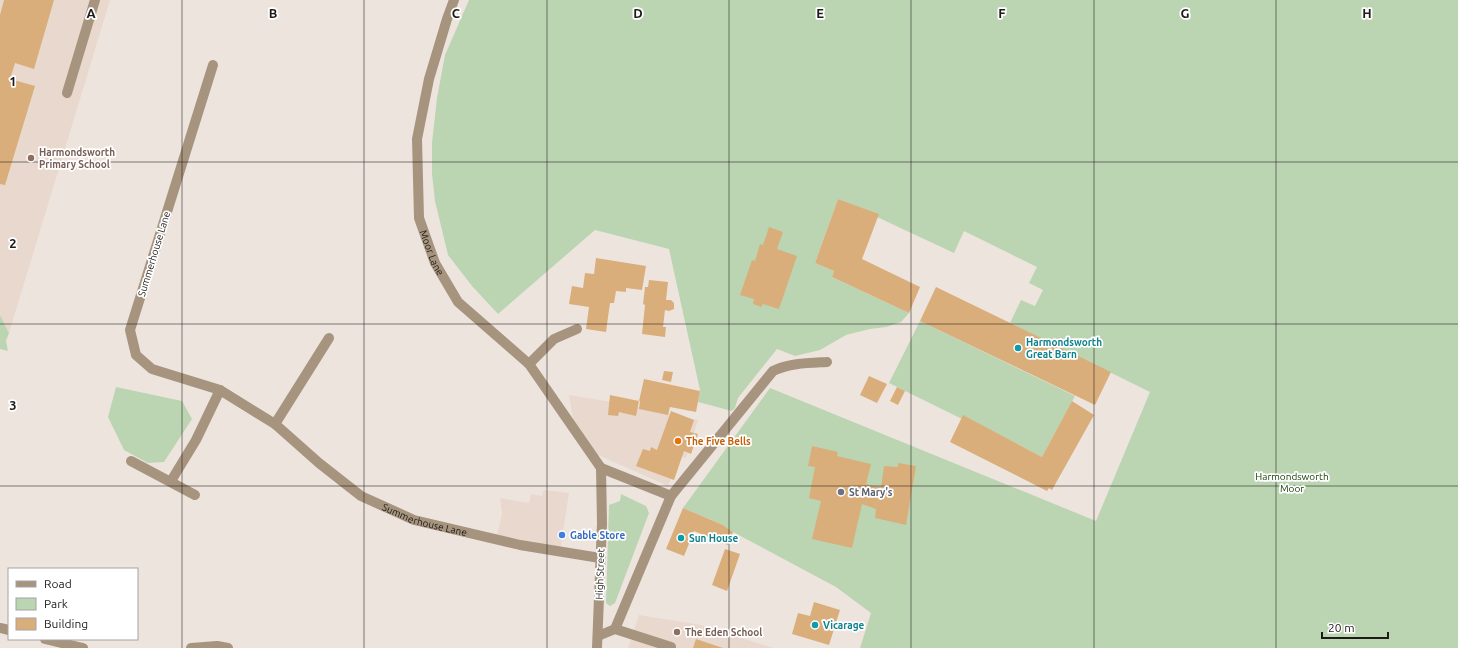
<svg xmlns="http://www.w3.org/2000/svg" width="1458" height="648" font-family="Ubuntu,sans-serif">
  <style>
    .built { fill: #e8d8cd }
    .green { fill: #bbd5b2 }
    .building { fill: #daae7b }
    .lines { fill: none; stroke-linecap: round; stroke-linejoin: round }
    .minor { stroke: #a6947e; stroke-width: 10 }
    .grid { fill: none; stroke: #1d1a18; stroke-width: 1; stroke-opacity: 0.55 }
    .education-dot { fill: #8d6e63; stroke: #fff; stroke-width: 1.5 }
    .culture-dot { fill: #0f9aa8; stroke: #fff; stroke-width: 1.5 }
    .food-dot { fill: #e8710a; stroke: #fff; stroke-width: 1.5 }
    .worship-dot { fill: #6b7280; stroke: #fff; stroke-width: 1.5 }
    .shop-dot { fill: #3f7fe0; stroke: #fff; stroke-width: 1.5 }
    .labels { text-anchor: middle; dominant-baseline: central; stroke-width: 3.5; stroke-linejoin: round; paint-order: stroke }
    .education-label { font-size: 10px; font-weight: bold; fill: #785e54; stroke: #fff; text-anchor: start }
    .street-label { font-size: 10px; fill: #1d1a18; stroke: #fff }
    .culture-label { font-size: 10px; font-weight: bold; fill: #0d838f; stroke: #fff; text-anchor: start }
    .food-label { font-size: 10px; font-weight: bold; fill: #c56008; stroke: #fff; text-anchor: start }
    .park-label { font-size: 10px; fill: #123700; stroke: #fff }
    .worship-label { font-size: 10px; font-weight: bold; fill: #5b616d; stroke: #fff; text-anchor: start }
    .shop-label { font-size: 10px; font-weight: bold; fill: #366cbe; stroke: #fff; text-anchor: start }
    .grid-label { font-size: 13px; text-anchor: middle; font-weight: bold; fill: #1d1a18; stroke: #fff; stroke-width: 3.5; stroke-linejoin: round; paint-order: stroke }
  </style>
  <rect width="100%" height="100%" fill="#eee4de"/>
  <g class="built">
    <polygon points="0,0 110,0 9,333 0,315"/>
    <polygon points="569,395 636,406 698,420 686,458 680,457 668,486 596,454 574,425"/>
    <polygon points="544,490 569,493 560,551 497,535 502,514 500,498 529,503 531,494 542,496"/>
    <polygon points="639,615 701,625 773,648 628,648"/>
  </g>
  <g class="green">
    <polygon points="469,0 1458,0 1458,648 860,648 871,613 836,587 733,532 723,525 683,508 770,388 1096,521 1150,392 1010,323 1021,300 1035,306 1043,290 1029,283 1037,267 964,231 954,253 877,217 878,214 838,199 815,263 834,271 832,277 909,313 901,322 886,327 870,329 846,335 820,350 795,356 777,349 738,398 735,408 732,411 698,402 700,390 669,249 595,230 498,314 472,286 448,255 435,201 432,174 432,143 437,98 445,55"/>
    <polygon points="0,315 9,333 6,341 8,351 0,349"/>
    <polygon points="920,321 1075,396 1042,457 964,416 962,419 889,383"/>
    <polygon points="116,387 182,401 192,419 164,462 148,463 124,450 108,417"/>
    <polygon points="621,494 646,506 649,513 615,603 610,606 606,603 609,505 620,501"/>
  </g>
  <g class="building">
    <polygon points="4,0 54,0 34,69 15,63 10,79 35,86 5,185 0,184 0,15"/>
    <polygon points="838,199 879,214 862,259 920,287 909,313 832,277 834,271 815,263"/>
    <polygon points="769,227 783,232 777,249 797,256 779,309 763,304 761,307 753,304 754,299 740,295 752,260 755,261 760,244 763,245"/>
    <polygon points="596,258 646,266 642,290 626,288 626,292 616,291 614,303 610,303 606,332 586,329 589,307 569,304 572,286 583,288 585,273 594,274"/>
    <polygon points="649,280 668,282 666,300 671,300 674,303 674,309 669,311 665,310 663,327 666,327 665,337 642,334 645,305 643,304 645,287 648,287"/>
    <polygon points="936,287 1111,372 1095,405 920,321"/>
    <polygon points="664,371 673,372 671,382 662,380"/>
    <polygon points="869,376 887,384 877,403 860,395"/>
    <polygon points="644,379 700,391 696,412 670,407 668,415 639,409 640,401 639,401"/>
    <polygon points="897,387 905,391 898,405 890,401"/>
    <polygon points="610,395 639,401 636,416 619,412 618,416 608,415"/>
    <polygon points="1072,401 1094,415 1052,490 1049,488 1047,491 950,442 963,415 1042,457"/>
    <polygon points="671,411 694,420 690,432 698,434 691,454 684,451 674,480 636,466 643,449 650,451 651,447 657,450"/>
    <polygon points="812,446 838,452 837,456 871,464 866,484 874,486 881,487 884,466 898,467 898,463 916,466 906,525 875,518 876,509 862,504 852,548 812,539 821,501 809,498 815,467 808,466"/>
    <polygon points="683,508 723,525 733,532 728,545 694,531 684,556 666,549"/>
    <polygon points="725,549 740,554 727,591 712,585"/>
    <polygon points="814,602 840,610 829,645 792,634 798,613 810,616"/>
    <polygon points="696,639 723,648 693,648"/>
  </g>
  <g class="lines">
    <g class="minor">
      <path id="s1" d="M454,0L447,19L429,79L417,139L419,218L435,263L458,302L529,364L601,468L602,523L597,648"/>
      <path id="s2" d="M213,65L130,330L136,355L152,369L220,390L275,424L319,463L361,496L414,520L520,545L600,558"/>
      <polyline points="67,93 95,0"/>
      <polyline points="529,364 554,339 577,329"/>
      <polyline points="275,424 329,338"/>
      <polyline points="131,461 195,495"/>
      <polyline points="171,481 196,440 220,390"/>
      <path d="M671,496L773,371C790,363 808,363 827,362"/>
      <polyline points="0,628 9,630"/>
      <polyline points="615,629 671,647 671,648"/>
      <polyline points="598,636 615,629 671,496 601,468"/>
      <polyline points="45,639 83,648"/>
      <polyline points="191,648 217,646 228,648"/>
    </g>
  </g>
  <path class="grid" d="M182,0V648M364,0V648M547,0V648M729,0V648M911,0V648M1094,0V648M1276,0V648M0,162H1458M0,324H1458M0,486H1458"/>
  <g class="education-dot">
    <circle cx="31" cy="158" r="4"/>
    <circle cx="677" cy="632" r="4"/>
  </g>
  <g class="culture-dot">
    <circle cx="1018" cy="348" r="4"/>
    <circle cx="681" cy="538" r="4"/>
    <circle cx="815" cy="625" r="4"/>
  </g>
  <circle class="food-dot" cx="678" cy="441" r="4"/>
  <circle class="worship-dot" cx="841" cy="492" r="4"/>
  <circle class="shop-dot" cx="562" cy="535" r="4"/>
  <g class="labels">
    <g class="education-label">
      <text x="39" y="152">Harmondsworth<tspan x="39" dy="12">Primary School</tspan></text>
      <text x="685" y="632">The Eden School</text>
    </g>
    <g class="street-label">
      <text stroke="none"><textPath href="#s1" startOffset="260">Moor Lane</textPath></text>
      <text transform="translate(154 254) rotate(-73)">Summerhouse Lane</text>
      <text stroke="none"><textPath href="#s2" startOffset="641">Summerhouse Lane</textPath></text>
      <text transform="translate(600 574) rotate(-88)">High Street</text>
    </g>
    <g class="culture-label">
      <text x="1026" y="342">Harmondsworth<tspan x="1026" dy="12">Great Barn</tspan></text>
      <text x="689" y="538">Sun House</text>
      <text x="823" y="625">Vicarage</text>
    </g>
    <g class="food-label">
      <text x="686" y="441">The Five Bells</text>
    </g>
    <g class="park-label">
      <text x="1292" y="476">Harmondsworth<tspan x="1292" dy="12">Moor</tspan></text>
    </g>
    <g class="worship-label">
      <text x="849" y="492">St Mary's</text>
    </g>
    <g class="shop-label">
      <text x="570" y="535">Gable Store</text>
    </g>
  </g>
  <g class="grid-label">
    <text x="91" y="18">A</text>
    <text x="273" y="18">B</text>
    <text x="456" y="18">C</text>
    <text x="638" y="18">D</text>
    <text x="820" y="18">E</text>
    <text x="1002" y="18">F</text>
    <text x="1185" y="18">G</text>
    <text x="1367" y="18">H</text>
    <text x="13" y="86">1</text>
    <text x="13" y="248">2</text>
    <text x="13" y="410">3</text>
  </g>
  <rect x="8" y="568" width="130" height="72" fill="#ffffff" stroke="#a5a3a3"/>
  <rect x="16" y="581" width="20" height="6" fill="#a6947e" stroke="#a5a3a3"/>
  <text x="44" y="588" font-size="12" fill="#1d1a18">Road</text>
  <rect x="16" y="598" width="20" height="12" fill="#bbd5b2" stroke="#a5a3a3"/>
  <text x="44" y="608" font-size="12" fill="#1d1a18">Park</text>
  <rect x="16" y="618" width="20" height="12" fill="#daae7b" stroke="#a5a3a3"/>
  <text x="44" y="628" font-size="12" fill="#1d1a18">Building</text>
  <path d="M1322 632v6h66v-6" fill="none" stroke="#1d1a18" stroke-width="2"/>
  <text x="1328" y="632" font-size="12" fill="#1d1a18" stroke="#ffffff" stroke-width="3" paint-order="stroke">20 m</text>
</svg>
